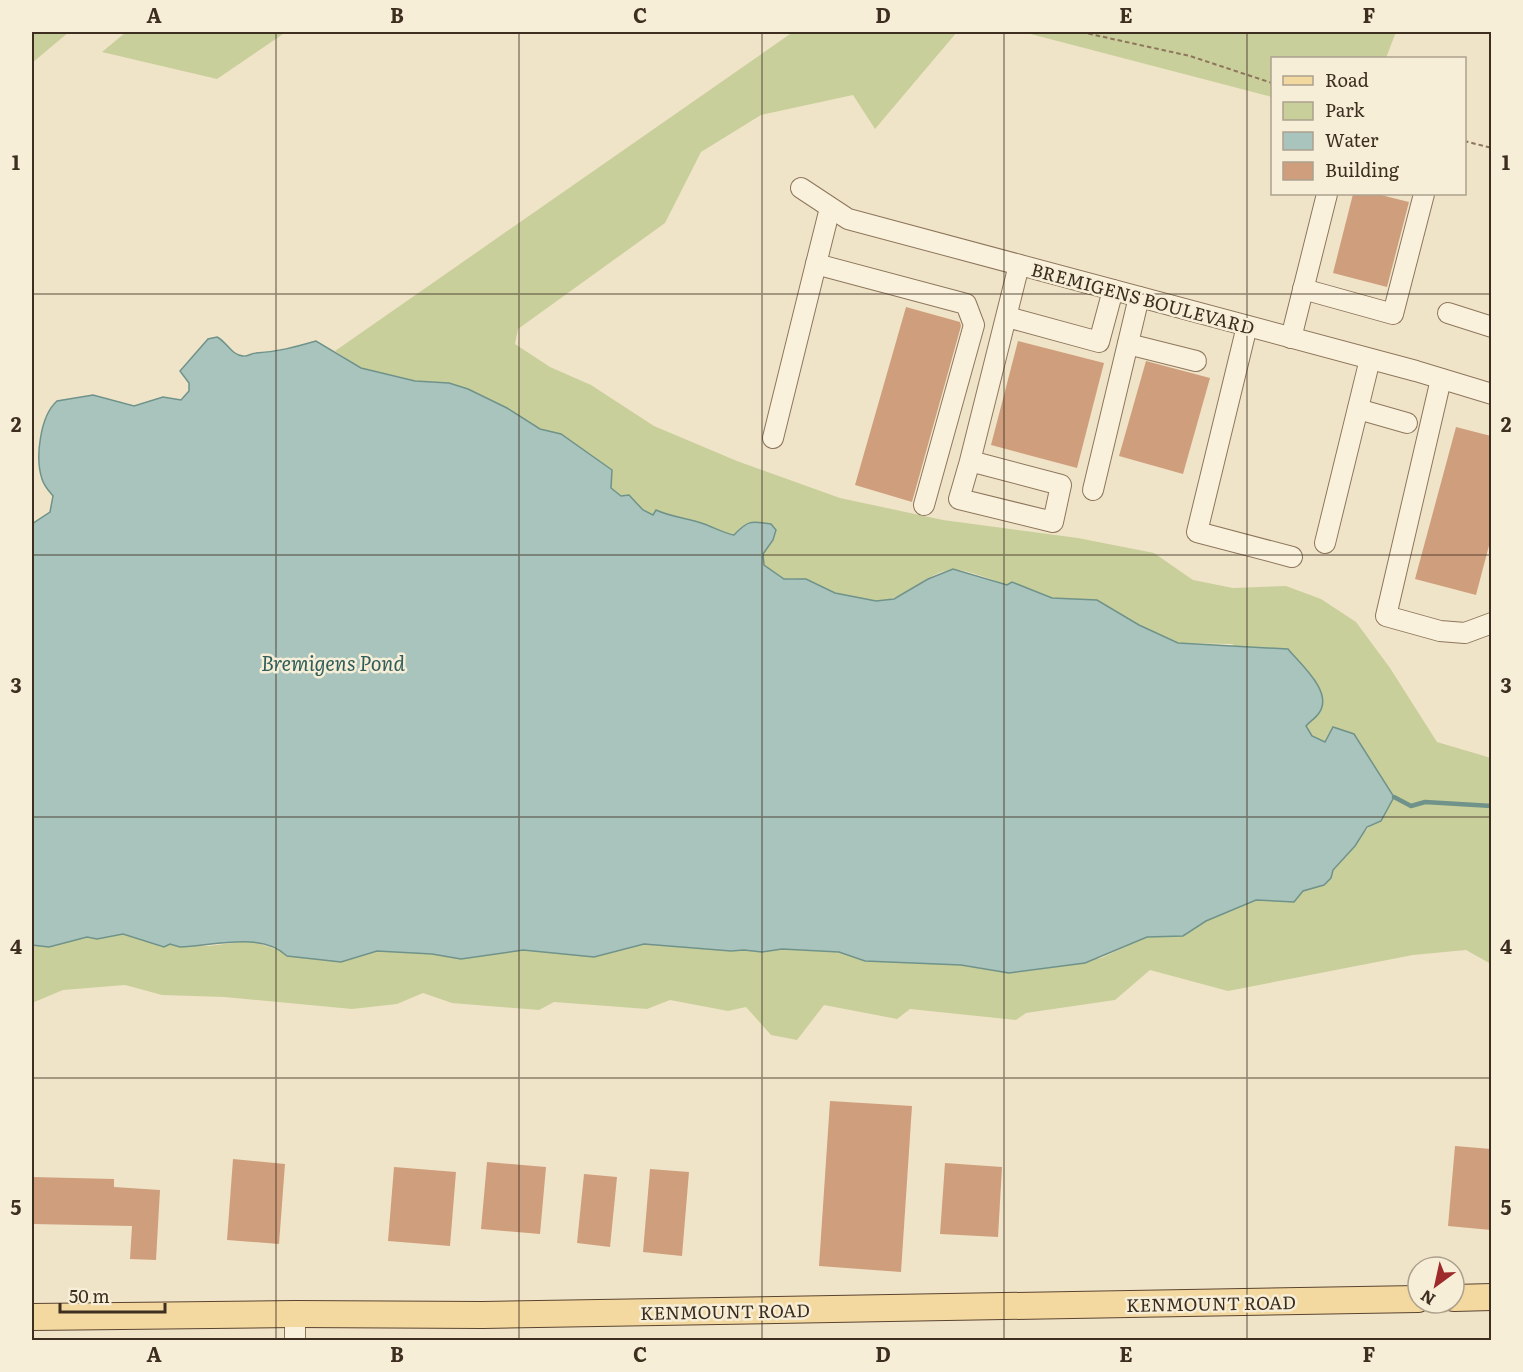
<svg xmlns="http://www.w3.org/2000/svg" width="1523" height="1372" font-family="Literata,serif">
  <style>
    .green { fill: #c9cf9b }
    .water { fill: #a9c4bc; stroke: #6f938a; stroke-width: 1.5 }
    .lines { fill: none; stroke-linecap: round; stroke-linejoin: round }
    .stream { stroke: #6f938a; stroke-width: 4.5 }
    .building { fill: #cf9f7d }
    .minor-casing { stroke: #8d765c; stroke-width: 22 }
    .major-casing { stroke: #5b4430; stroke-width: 28 }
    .path { stroke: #8d765c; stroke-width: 2; stroke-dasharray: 4.5 3; stroke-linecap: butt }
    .minor { stroke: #faf1dc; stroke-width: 20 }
    .major { stroke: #f3d9a0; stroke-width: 26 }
    .grid { fill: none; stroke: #3d2e20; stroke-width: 1.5; stroke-opacity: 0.55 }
    .labels { text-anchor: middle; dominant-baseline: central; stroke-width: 5; stroke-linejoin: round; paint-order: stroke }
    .street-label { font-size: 18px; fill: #3d2e20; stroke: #f7eed8 }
    .water-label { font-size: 20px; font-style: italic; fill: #2f5d5a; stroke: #f7eed8 }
    .neatline { fill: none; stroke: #3d2e20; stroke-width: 2 }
    .grid-label { font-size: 20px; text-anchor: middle; font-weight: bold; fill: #3d2e20 }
  </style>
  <rect width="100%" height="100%" fill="#f0e4c8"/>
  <g class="green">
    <polygon points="32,32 69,32 32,63"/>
    <polygon points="126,32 286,32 217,79 102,52"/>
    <path d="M793,32H957L875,129L853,95L761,115L701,152L665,223L518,329L515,344L550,367L591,385L654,426L737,461L840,498L943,520L1078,538L1154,553L1193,580L1233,588L1286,586L1321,599L1356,622L1390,668L1437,742L1491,758V964L1466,950L1413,955L1228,991L1150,970L1115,1000L1026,1013L1016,1020L910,1009L897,1019L824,1005L797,1040L771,1035L746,1007L728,1011L670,1000L647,1009L554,1002L539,1010L452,1003L423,993L397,1004L352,1009L224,997L162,995L125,985L63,990L32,1003V945L49,947L87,937L97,939L123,934L164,947L170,944L208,946L250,941L282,951L341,962L377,951L432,954L461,959L523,950L594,957L644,944L731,951L744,950L762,952L782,949L839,952L865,961L961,965L1009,973L1101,958L1147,937L1183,935L1206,921L1256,900L1294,902C1297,898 1300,892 1305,890C1318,884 1329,887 1333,870L1373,822L1325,742L1312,736L1306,726L1320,712L1232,644L1178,643L1139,625L1097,600L1052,598L1013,582L1008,585C994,581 967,569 954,570C927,570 906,601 877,601C865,601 847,597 836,593C818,587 804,575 784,579L764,565L763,554L773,540L714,531C701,518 673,518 656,510L653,515L643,510L629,495L621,496L611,488L612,470L561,434L540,429L507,408L468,389L449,383L415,381L361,368L335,351Z"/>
    <polygon points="1023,32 1396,32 1386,58 1272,58 1272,97"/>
  </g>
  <path class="water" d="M217,337C227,342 231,355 243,356C247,357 252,353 256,353C277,352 295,347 316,341L361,368L415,381L449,383L468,389L507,408L540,429L561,434L612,470L611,488L621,496L629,495L643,510L653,515L656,510C673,518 691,518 707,525C717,529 724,533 734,535C748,520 751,521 771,524L776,530L773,540L763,554L764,565L784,579H806L835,593L876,601L894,599L928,579L953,569L1007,585L1012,582L1052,598L1097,600L1139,625L1178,643L1288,649C1300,664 1334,692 1319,713C1316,718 1310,721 1306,726L1312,736L1325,742L1333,727L1354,734L1394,797L1381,821L1367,827L1355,846L1333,870L1331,878L1324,885L1303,891L1294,902L1256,900L1206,921L1183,936L1147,937L1085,963L1009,973L961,965L865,961L839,952L782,949L762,952L744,950L731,951L644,944L594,957L523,950L461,959L432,954L377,951L341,962L287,956C261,931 213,946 180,947L170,944L164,947L123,934L97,939L87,937L49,947L32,945V524L50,512L53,496C49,491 44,486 42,479C35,458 40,416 57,401L93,395L134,406L163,397L181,400L189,391V383L180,371L208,339Z"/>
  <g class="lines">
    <polyline class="stream" points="1394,797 1411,806 1425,802 1492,806"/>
  </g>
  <g class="building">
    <polygon points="1353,194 1377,194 1409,202 1387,287 1333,273"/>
    <polygon points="906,307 960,322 961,326 912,502 855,485"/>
    <polygon points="1018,341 1104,363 1077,468 991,445"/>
    <polygon points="1146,361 1210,378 1183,474 1119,456"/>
    <polygon points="1456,427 1491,436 1491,538 1476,595 1415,579"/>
    <polygon points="830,1101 912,1106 901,1272 819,1266"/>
    <polygon points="1455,1146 1491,1149 1491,1230 1448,1226"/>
    <polygon points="233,1159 285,1164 279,1244 227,1240"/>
    <polygon points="487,1162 546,1167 540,1234 481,1229"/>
    <polygon points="945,1163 1002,1167 998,1237 940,1234"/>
    <polygon points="394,1167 456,1172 450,1246 388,1241"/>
    <polygon points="650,1169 689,1172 682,1256 643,1252"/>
    <polygon points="584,1174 617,1177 610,1247 577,1243"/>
    <polygon points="32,1177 114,1179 114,1187 160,1190 156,1260 130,1259 132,1226 32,1224"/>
  </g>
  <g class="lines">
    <defs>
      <g id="minor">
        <polyline points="801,188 848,219 1416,371 1492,394"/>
        <polyline points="830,208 816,264 966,304 974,325 924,505"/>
        <polyline points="1303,289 1393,314 1424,194"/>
        <polyline points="1448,313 1492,327"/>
        <polyline points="1007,317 1099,342 1113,290"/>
        <polyline points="1247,326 1197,532 1292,557"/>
        <polyline points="1291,338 1327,194"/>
        <polyline points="1128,344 1196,361"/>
        <polyline points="1441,379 1386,616 1440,631 1465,633 1492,623"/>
        <polyline points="1358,409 1407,423"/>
        <polyline points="773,438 816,264"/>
        <polyline points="970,461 959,499 1053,522 1061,485 970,461 1019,265"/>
        <polyline points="1093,490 1139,297"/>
        <polyline points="1325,543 1370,359"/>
        <polyline points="295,1340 295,1314"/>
      </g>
      <g id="major">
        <polyline points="1454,1298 1492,1297"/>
        <polyline points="32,1317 295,1314 483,1315 1418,1299"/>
      </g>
    </defs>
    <use href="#minor" class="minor-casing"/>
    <use href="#major" class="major-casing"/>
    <g class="path">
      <polyline points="1081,32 1190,56 1272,83"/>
      <polyline points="1464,141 1492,148"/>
    </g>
    <use href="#minor" class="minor"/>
    <use href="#major" class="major"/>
  </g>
  <path class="grid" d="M276,32V1340M519,32V1340M762,32V1340M1004,32V1340M1247,32V1340M32,294H1492M32,555H1492M32,817H1492M32,1078H1492"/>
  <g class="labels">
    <g class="street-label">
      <text transform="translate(1143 298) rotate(15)">BREMIGENS BOULEVARD</text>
      <text transform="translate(1211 1303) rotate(-1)">KENMOUNT ROAD</text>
      <text transform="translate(725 1311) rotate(-1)">KENMOUNT ROAD</text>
    </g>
    <g class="water-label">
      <text x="333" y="662">Bremigens Pond</text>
    </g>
  </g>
  <rect width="1523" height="1372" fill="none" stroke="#f7eed8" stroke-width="66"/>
  <rect x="1271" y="57" width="195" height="138" fill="#f7eed8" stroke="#ada18e" stroke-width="1.5"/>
  <rect x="1283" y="76" width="30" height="9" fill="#f3d9a0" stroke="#ada18e" stroke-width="1.5"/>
  <text x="1325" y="87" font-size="18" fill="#3d2e20">Road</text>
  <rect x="1283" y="102" width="30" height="18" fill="#c9cf9b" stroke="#ada18e" stroke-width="1.5"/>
  <text x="1325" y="117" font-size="18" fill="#3d2e20">Park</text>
  <rect x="1283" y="132" width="30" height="18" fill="#a9c4bc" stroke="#ada18e" stroke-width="1.5"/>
  <text x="1325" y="147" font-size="18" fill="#3d2e20">Water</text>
  <rect x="1283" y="162" width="30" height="18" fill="#cf9f7d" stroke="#ada18e" stroke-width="1.5"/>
  <text x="1325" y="177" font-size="18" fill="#3d2e20">Building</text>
  <g transform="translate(1436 1285) rotate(213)"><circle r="28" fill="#f7eed8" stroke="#ada18e" stroke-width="1.5"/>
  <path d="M0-4.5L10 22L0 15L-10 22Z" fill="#9e2a2b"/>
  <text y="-9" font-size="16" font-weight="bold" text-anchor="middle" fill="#3d2e20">N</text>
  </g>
  <path d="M60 1303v9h105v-9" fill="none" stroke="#3d2e20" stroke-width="3"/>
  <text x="69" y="1303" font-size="18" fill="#3d2e20" stroke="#f7eed8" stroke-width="4.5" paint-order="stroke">50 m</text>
  <rect x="33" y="33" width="1457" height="1306" class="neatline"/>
  <g class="grid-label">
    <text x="154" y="23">A</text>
    <text x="397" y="23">B</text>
    <text x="640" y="23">C</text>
    <text x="883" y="23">D</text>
    <text x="1126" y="23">E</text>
    <text x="1369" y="23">F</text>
    <text x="16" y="170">1</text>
    <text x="1506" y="170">1</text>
    <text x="16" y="432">2</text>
    <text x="1506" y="432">2</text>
    <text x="16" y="693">3</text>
    <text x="1506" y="693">3</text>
    <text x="16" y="954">4</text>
    <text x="1506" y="954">4</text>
    <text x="16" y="1215">5</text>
    <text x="1506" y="1215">5</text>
    <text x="154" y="1362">A</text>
    <text x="397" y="1362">B</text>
    <text x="640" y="1362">C</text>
    <text x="883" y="1362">D</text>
    <text x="1126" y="1362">E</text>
    <text x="1369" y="1362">F</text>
  </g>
</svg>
